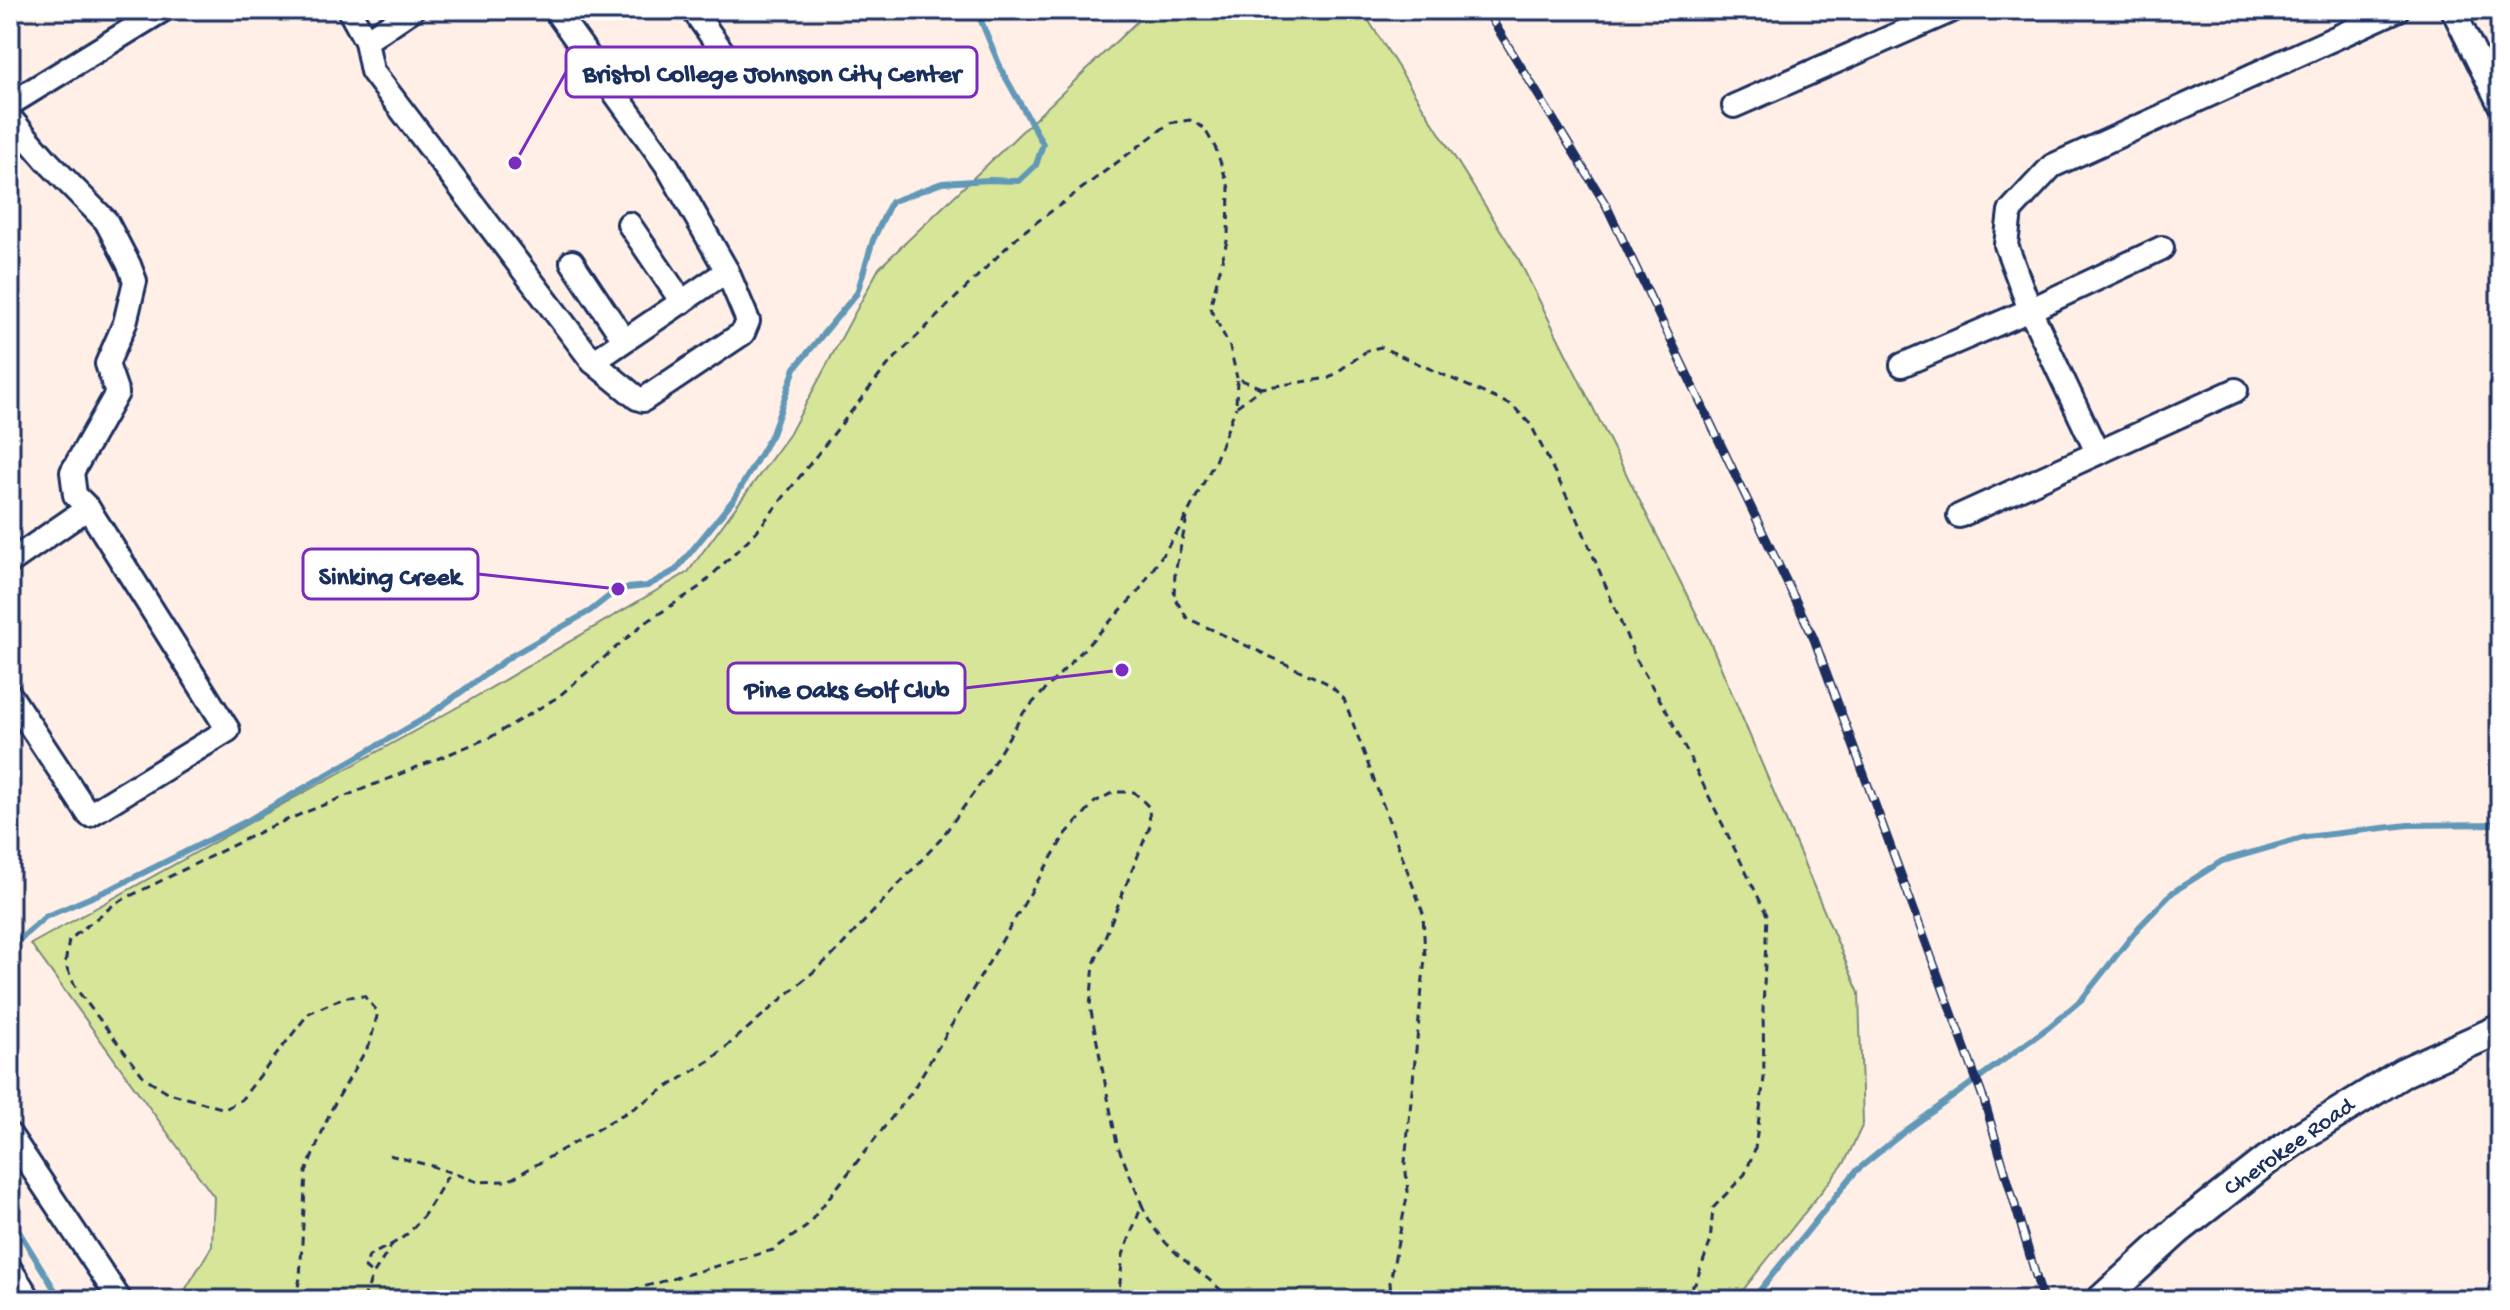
<svg xmlns="http://www.w3.org/2000/svg" width="2510" height="1310" font-family="'Gochi Hand',sans-serif">
  <style>
    .green { fill: #d7e598; stroke: #798a7b; stroke-width: 2 }
    .lines { fill: none; stroke-linecap: round; stroke-linejoin: round }
    .stream { stroke: #6298b7; stroke-width: 6 }
    .minor-casing { stroke: #1b2f5e; stroke-width: 28 }
    .major-casing { stroke: #1b2f5e; stroke-width: 34 }
    .path { stroke: #1b2f5e; stroke-width: 3; stroke-dasharray: 8 6; stroke-linecap: butt }
    .minor { stroke: #fff; stroke-width: 22 }
    .major { stroke: #fff; stroke-width: 28 }
    .rail-casing { stroke: #1b2f5e; stroke-width: 9 }
    .rail { stroke: #fff; stroke-width: 6; stroke-dasharray: 18; stroke-linecap: butt }
    .labels { text-anchor: middle; dominant-baseline: central; stroke-width: 7; stroke-linejoin: round; paint-order: stroke }
    .street-label { font-size: 24px; fill: #1b2f5e; stroke: #fff }
    .leader { fill: none; stroke: #7b2cbf; stroke-width: 3 }
    .callout-dot { fill: #7b2cbf; stroke: #fff; stroke-width: 3 }
    .callout { fill: #fff; stroke: #7b2cbf; stroke-width: 3 }
    .callout-label { font-size: 26px; text-anchor: middle; font-weight: bold; fill: #1b2f5e }
  </style>
  <rect width="100%" height="100%" fill="#ffefe7"/>
  <filter id="ink" filterUnits="userSpaceOnUse"><feTurbulence type="fractalNoise" baseFrequency=".0125" numOctaves="2"/><feDisplacementMap in="SourceGraphic" scale="16" xChannelSelector="R" yChannelSelector="G"/><feConvolveMatrix kernelMatrix="1 2 1 2 8 2 1 2 1" color-interpolation-filters="sRGB"/></filter>
  <g filter="url(#ink)">
    <polygon class="green" points="1149,10 1362,10 1518,258 1708,637 1859,993 1863,1124 1845,1162 1735,1300 179,1300 212,1246 214,1197 31,944 465,703 688,572 789,435 879,268"/>
    <g class="lines">
      <g class="stream">
        <polyline points="10,948 45,917 115,887 245,822 425,718 511,656 590,611 618,589 647,586 676,570 734,499 772,434 795,368 857,293 873,240 891,202 942,183 989,180 1019,181 1036,165 1043,144 1002,71 979,16 979,10"/>
        <polyline points="10,1217 61,1300"/>
        <polyline points="1752,1300 1856,1171 1904,1132 2049,1027 2082,999 2139,927 2173,892 2222,861 2306,837 2408,825 2500,824"/>
      </g>
      <defs>
        <g id="minor">
          <polyline points="349,10 366,41 412,10"/>
          <polyline points="693,10 732,65"/>
          <polyline points="2453,10 2500,105"/>
          <polyline points="366,41 372,71 593,362 637,398 643,400 743,333 748,321 727,271 666,164 555,10"/>
          <polyline points="10,104 163,10"/>
          <polyline points="1734,106 1953,10"/>
          <polyline points="10,118 48,162 106,221 129,265 135,281 125,323 107,364 117,393 72,472 75,495 88,508 228,730 89,815 10,695"/>
          <polyline points="629,224 682,302"/>
          <polyline points="572,262 624,340"/>
          <polyline points="593,362 727,271"/>
          <polyline points="1902,365 2030,310 2162,248"/>
          <polyline points="2097,452 2030,310 2006,245 2010,211 2052,166 2397,10"/>
          <polyline points="1959,516 2236,390"/>
          <polyline points="10,562 88,508"/>
          <polyline points="10,1135 120,1300"/>
          <polyline points="10,1269 30,1300"/>
        </g>
        <polyline id="major" points="2101,1300 2179,1229 2266,1161 2303,1135 2404,1072 2500,1029"/>
      </defs>
      <use href="#minor" class="minor-casing"/>
      <use href="#major" class="major-casing"/>
      <g class="path">
        <polyline points="1261,388 1237,378 1236,407 1261,388 1329,378 1368,350 1381,347 1513,406 1531,425 1577,517 1636,659 1670,717 1767,915 1763,1010 1764,1078 1755,1149 1745,1174 1713,1208 1710,1243 1695,1284 1678,1300"/>
        <polyline points="1187,518 1175,572 1174,597 1187,618 1329,684 1344,699 1423,913 1425,958 1405,1162 1408,1192 1390,1282 1391,1300"/>
        <polyline points="389,1155 432,1166 478,1182 508,1181 634,1108 712,1059 833,955 940,840 983,780 1024,712 1138,592 1180,528 1215,461 1236,407"/>
        <path d="M393,1243L373,1275L365,1268L369,1256C380,1250 392,1245 402,1238C424,1222 436,1195 450,1172"/>
        <polyline points="295,1300 300,1278 306,1172 331,1110 370,1043 378,1012 364,996 345,997 309,1013 241,1100 225,1109 169,1093 144,1077 77,990 65,964 69,940 116,903 272,826 491,737 558,697 642,625 701,586 756,532 888,365 1018,236 1170,123 1190,120 1204,128 1216,149 1229,188 1228,237 1210,308 1230,347 1237,378"/>
        <polyline points="363,1300 373,1275"/>
        <polyline points="550,1300 560,1294 589,1297 629,1291 773,1250 806,1227 911,1093 1065,835 1095,802 1114,792 1134,792 1149,807 1150,826 1094,964 1090,1006 1117,1144 1142,1205"/>
        <path d="M1118,1300L1123,1255L1142,1205C1163,1255 1197,1264 1231,1300"/>
      </g>
      <use href="#minor" class="minor"/>
      <use href="#major" class="major"/>
      <defs>
        <polyline id="rail" points="1486,10 1606,205 1814,639 1984,1100 2043,1300"/>
      </defs>
      <use href="#rail" class="rail-casing"/>
      <use href="#rail" class="rail"/>
    </g>
  </g>
  <g class="labels">
    <g class="street-label">
      <text transform="translate(2290 1148) rotate(-35)">Cherokee Road</text>
    </g>
  </g>
  <path class="leader" d="M515 163L566 72M618 589L478 574M1122 670L965 688"/>
  <g class="callout-dot">
    <circle cx="515" cy="163" r="8"/>
    <circle cx="618" cy="589" r="8"/>
    <circle cx="1122" cy="670" r="8"/>
  </g>
  <g class="callout">
    <rect x="566" y="47" width="411" height="50" rx="8"/>
    <rect x="303" y="549" width="175" height="50" rx="8"/>
    <rect x="728" y="663" width="237" height="50" rx="8"/>
  </g>
  <g class="callout-label">
    <text x="772" y="81">Bristol College Johnson City Center</text>
    <text x="390" y="584">Sinking Creek</text>
    <text x="847" y="697">Pine Oaks Golf Club</text>
  </g>
  <rect width="2510" height="1310" fill="none" stroke="#fff" stroke-width="40"/>
  <rect x="20" y="20" width="2470" height="1270" fill="none" stroke="#1b2f5e" stroke-width="3" filter="url(#ink)"/>
</svg>
